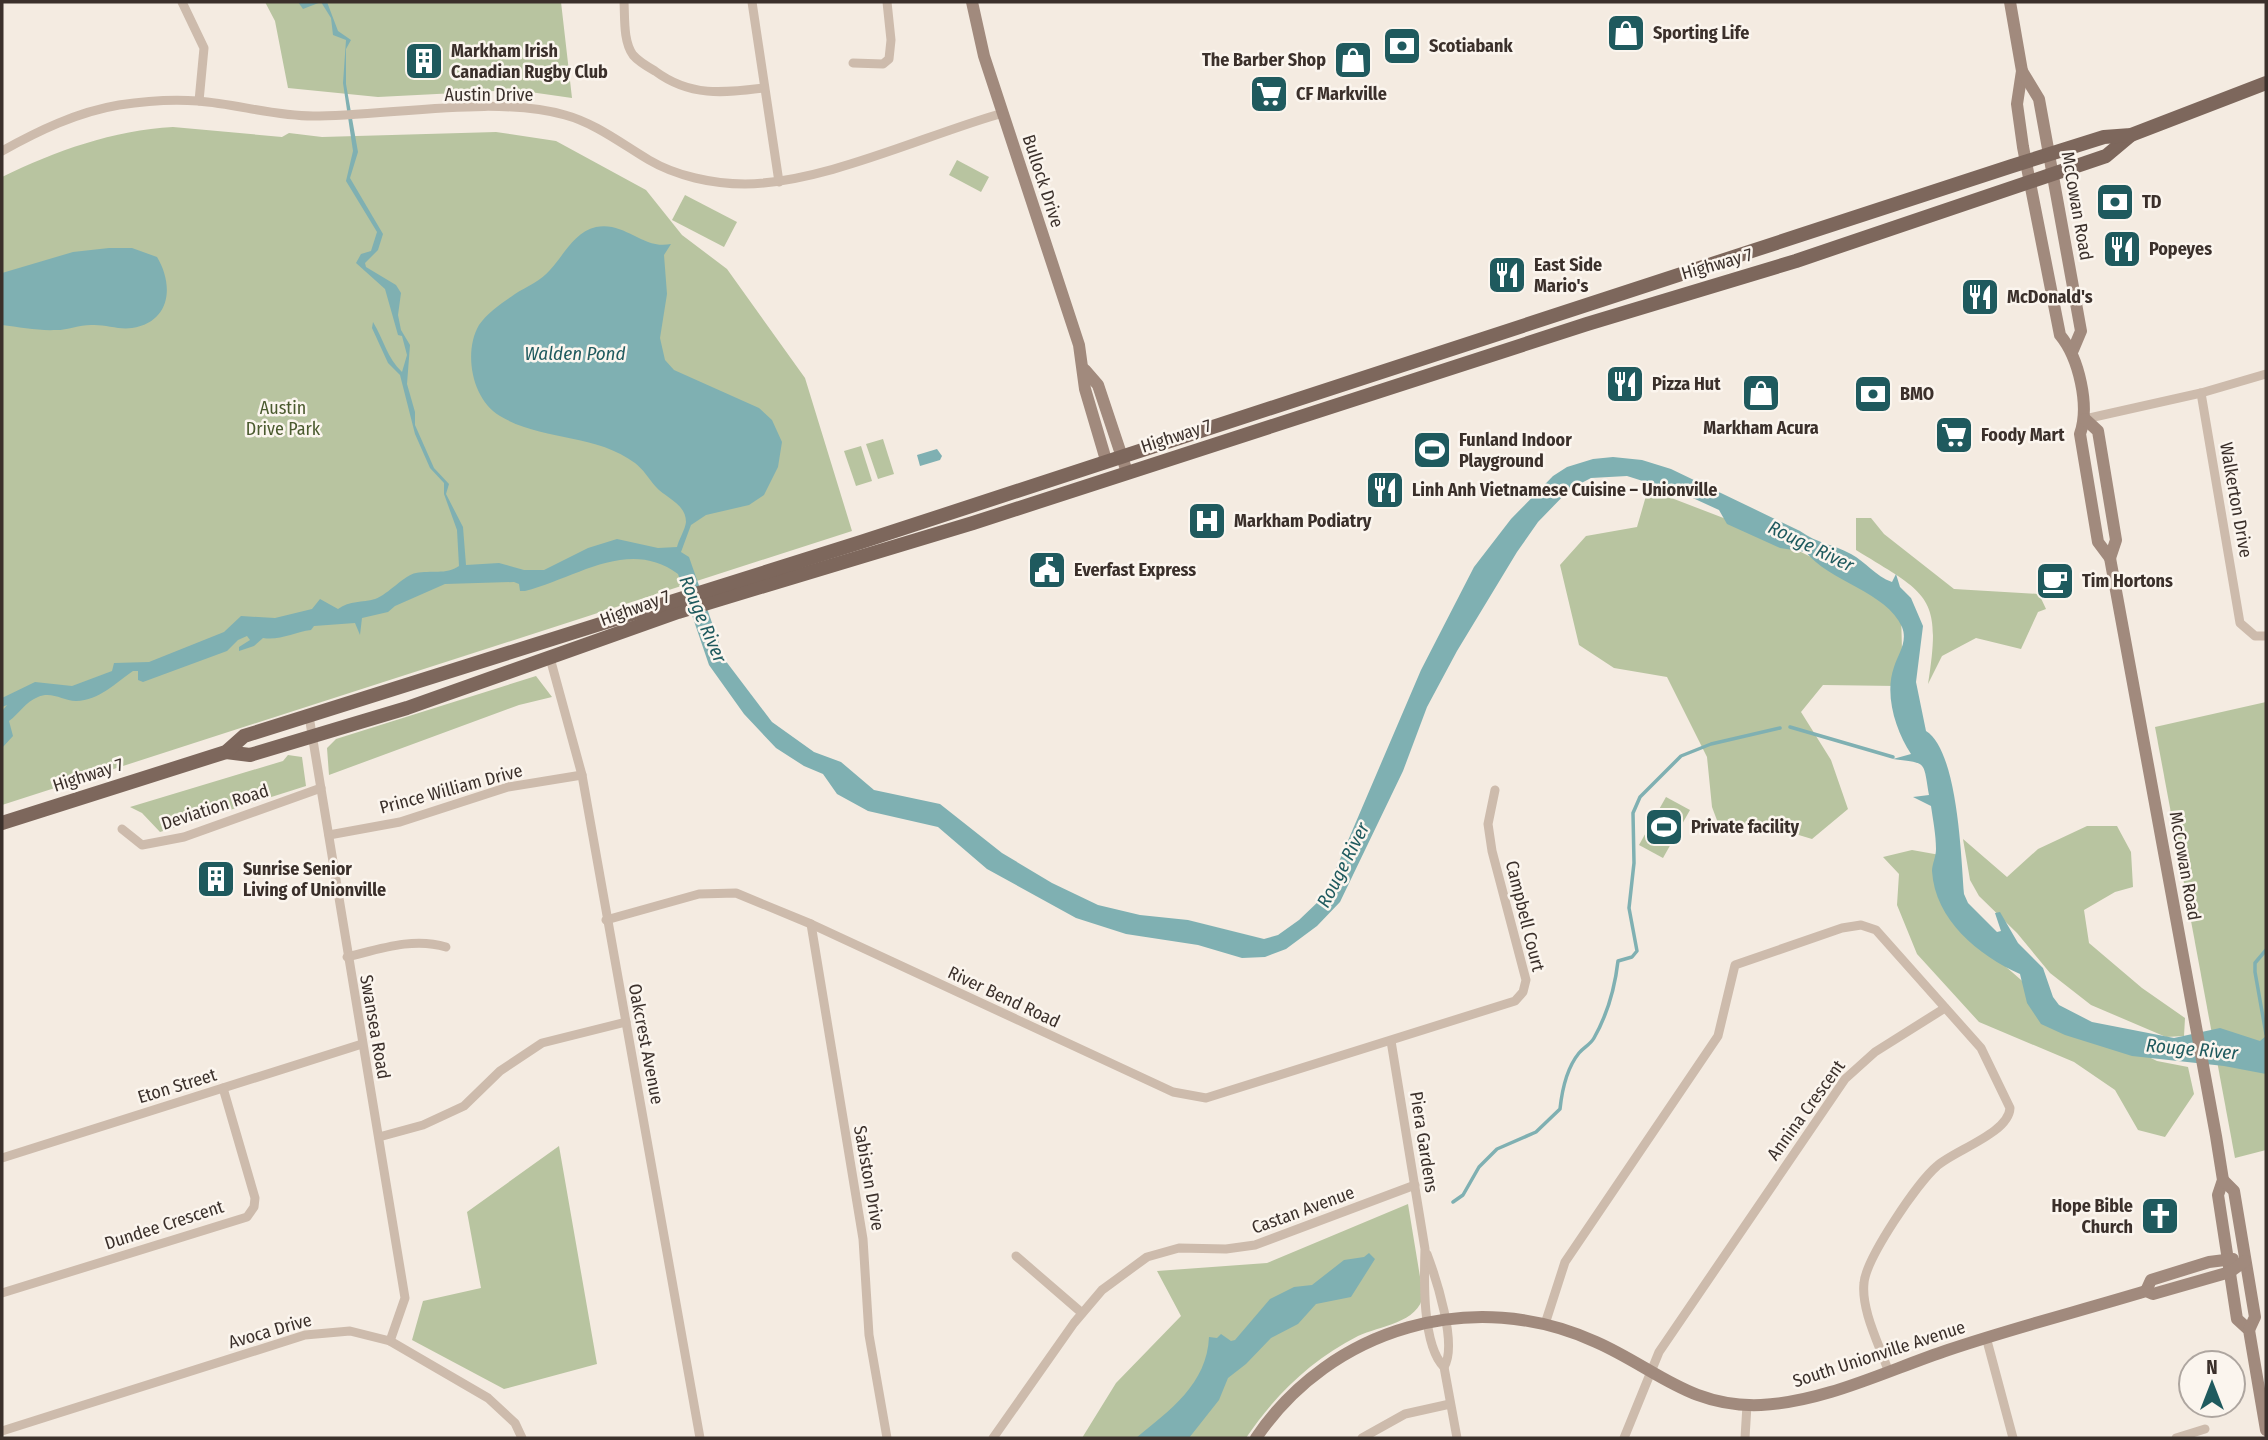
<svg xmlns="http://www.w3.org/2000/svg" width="2268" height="1440" font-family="'Fira Sans Condensed',sans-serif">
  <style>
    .green { fill: #b8c4a0 }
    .water { fill: #7fb0b2 }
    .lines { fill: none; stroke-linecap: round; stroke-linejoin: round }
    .stream { stroke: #7fb0b2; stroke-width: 3.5 }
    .street { stroke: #cdbbac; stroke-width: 9 }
    .secondary { stroke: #a18a7d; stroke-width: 12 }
    .primary { stroke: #7d675c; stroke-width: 14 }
    .labels { text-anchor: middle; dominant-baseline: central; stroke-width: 5; stroke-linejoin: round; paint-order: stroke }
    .poi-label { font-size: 18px; font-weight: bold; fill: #3b302b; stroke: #fbf5ee; text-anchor: start }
    .street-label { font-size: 18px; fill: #3b302b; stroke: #fbf5ee }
    .park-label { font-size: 18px; fill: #4a5a2e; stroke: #fbf5ee }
    .water-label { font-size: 19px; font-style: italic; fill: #1f5a5e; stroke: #fbf5ee }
  </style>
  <rect width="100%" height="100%" fill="#f4ebe1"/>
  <g class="green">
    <polygon points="265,2 561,2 572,98 516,90 378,97 288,88 275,21"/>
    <path d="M173,127L282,137L289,133L322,137L496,132L556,141L646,190L682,235L727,269L805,378L852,531L2,805V177C55,151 114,130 173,127Z"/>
    <polygon points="957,160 989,177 981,192 949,175"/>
    <polygon points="685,195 737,222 724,247 672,220"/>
    <polygon points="883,439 894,474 878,479 866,444"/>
    <polygon points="861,446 872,481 856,486 844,451"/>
    <polygon points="1648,489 1760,532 1811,557 1901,611 1902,651 1897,686 1823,685 1801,712 1831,760 1848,809 1812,839 1769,826 1718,823 1712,807 1707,757 1667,677 1614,668 1579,645 1560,565 1586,536 1637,527"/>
    <path d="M1856,518H1871L1884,534L1954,589L2039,594L2046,609L2038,612L2021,649L1976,638L1942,656L1928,684C1942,595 1929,595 1856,550Z"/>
    <polygon points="536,676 552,697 519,705 329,775 327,748 336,739"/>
    <polygon points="2266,702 2266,1150 2235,1158 2155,727"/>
    <polygon points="288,755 302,757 306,786 160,832 142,813 130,807 283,761"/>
    <polygon points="1666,797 1690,810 1663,858 1639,845"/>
    <polygon points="2087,826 2117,826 2131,852 2133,887 2115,892 2084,910 2089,943 2142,988 2185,1018 2184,1036 2166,1037 2091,1005 2050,973 2017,933 1979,896 1970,880 1963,839 2007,877 2038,849"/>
    <polygon points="1912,850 1940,855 1941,889 2005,966 2028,986 2112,1039 2157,1061 2188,1067 2194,1094 2165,1137 2138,1130 2115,1090 2074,1062 1979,1022 1917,954 1897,905 1899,874 1883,857"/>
    <polygon points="559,1146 597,1364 504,1389 412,1340 423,1301 481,1288 467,1212"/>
    <path d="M1408,1204L1423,1295C1419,1323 1379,1326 1358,1336C1311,1360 1275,1395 1246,1438H1082L1116,1383L1181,1316L1157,1271L1267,1263Z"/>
  </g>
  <g class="water">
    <path d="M298,2H327L338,31L351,40L346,49V84L358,152L350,178L383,234L378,250L365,263L366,267L396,285L401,293L398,315L401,330L410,345L407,384L415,412V425L434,468L449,484L446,494L463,527L466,565L499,563L524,570H544L588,548L617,539L658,548L677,547C679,539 685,530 686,522C686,504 666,498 656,487C649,479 643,469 635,463C595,433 541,441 500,416C472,400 463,352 479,325C488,312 502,303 515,294C526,287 542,280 550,270C564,255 574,232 596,227C625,221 643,250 671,244L664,255L667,294L660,338L665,360L674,370L759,408L772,420L782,442L778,467L764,495L749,505L706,515L691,525L681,552L689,557L725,660L772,722L814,752L841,762L874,790L940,804L1002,853L1052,883L1098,905L1140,915L1188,920L1264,939L1278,935L1299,920L1321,899L1329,885L1421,670L1474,567L1511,519L1553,476L1567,467L1593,459L1613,457L1642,460L1671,469L1800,531C1818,544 1833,544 1851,554C1866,562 1875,576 1892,582L1896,574L1900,587L1911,598L1923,626L1916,682L1926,731C1958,751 1961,857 1964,894L1968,903L1997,932L2001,931L1995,913L2000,912L2018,943L2043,968L2053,997L2059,1005L2092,1022L2174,1038L2220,1028L2260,1041L2266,1036V1074L2224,1066L2132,1056L2065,1035L2041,1024L2027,1003L2020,974C1978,955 1935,920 1932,871C1932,864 1936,857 1936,849C1936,835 1933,820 1931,806L1913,797L1929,795C1923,759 1927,764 1893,759L1911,754C1896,731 1884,695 1894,667C1898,654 1908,642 1902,627C1887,592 1828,581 1806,552L1780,548L1727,524L1719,510L1684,494L1627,476L1591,478L1570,489L1538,522L1517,552L1457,651L1427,707L1403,771L1340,902L1317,926L1286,949L1265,957L1242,958L1198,945L1126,934L1076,918L987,869L938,827L868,811L837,794L823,774L804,766L776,748L744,714L709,665L678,574C629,537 576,578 525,591H520L519,584L514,582L445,584L395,606L388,612L362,618L360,635L355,623L314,626L311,630C295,632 279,641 263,638L254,646L239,651V647L250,640L247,636L238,640L227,651L143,682L138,680V671H133C114,684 100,700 76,701C63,701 52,691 38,697C25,702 20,713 9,721L13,736L2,748V711L7,705L2,707V698L35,682L72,686L112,671L114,663L149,662L224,632L241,616L275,618L312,609L320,599L338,609C350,600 362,603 375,599C389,594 404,575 416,573C431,570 446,575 459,566L457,530L444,494V483L430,468L415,434L400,375L388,363L372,328L373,322C384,340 387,358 402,372L407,355L402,336L398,335L385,289L356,263L361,254L371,251L377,232L346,181L353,151L343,83L346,40L333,35L331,18L321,2L303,9Z"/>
    <path d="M109,248H132L157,257C174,285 171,322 132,328C120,330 107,325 94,325C81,324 69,330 56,330C39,331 19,327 2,325V273L73,252Z"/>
    <polygon points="937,449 942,456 940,460 920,466 917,455"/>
    <path d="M1369,1253L1375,1259L1351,1297L1316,1304L1298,1324L1271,1338L1246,1364L1228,1378L1219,1400L1189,1438H1136C1170,1410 1207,1384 1209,1337L1217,1338L1221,1334L1231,1341L1235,1340L1270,1299L1294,1287L1312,1285L1344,1260L1364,1257Z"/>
  </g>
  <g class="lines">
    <g class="stream">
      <polyline points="1790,727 1893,757"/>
      <polyline points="2266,950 2255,963 2255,972 2266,1034"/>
      <path d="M1453,1202L1463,1195L1479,1167L1497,1149L1536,1132L1560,1109C1562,1090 1566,1069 1579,1053C1584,1047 1590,1045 1594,1038C1607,1015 1615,987 1618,961L1632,957L1637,951L1629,908L1634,863L1633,813L1640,797L1681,756L1711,744L1780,728"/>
    </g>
    <g class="street">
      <polyline points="182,2 204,48 199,101"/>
      <path d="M624,2C625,18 623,41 633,55C638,61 648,67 655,71C690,97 723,93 764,88"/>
      <polyline points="752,2 779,182"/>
      <polyline points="853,63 883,64 889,59 891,40 887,2"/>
      <path d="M2,151C38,131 77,112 119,105C145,101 171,99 198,101C237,104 273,116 313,116C387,116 496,95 565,115C595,123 622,144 649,160C676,176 713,184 745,184C825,183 925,135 1003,113"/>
      <polyline points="2201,393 2240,623 2255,636 2266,636"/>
      <polyline points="2085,419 2201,393 2266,374"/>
      <polyline points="550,658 582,775 700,1438"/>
      <polyline points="309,716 405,1298 390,1341"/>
      <polyline points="122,829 142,845 184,837 321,788"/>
      <polyline points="329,835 400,822 508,787 582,775"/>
      <polyline points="606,920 699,894 736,893 811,924 1173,1092 1206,1098 1515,1001 1523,992 1526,980 1492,851 1488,824 1495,790"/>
      <polyline points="811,924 863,1239 869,1335 887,1438"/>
      <path d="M347,957C380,949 413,937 446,947"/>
      <path d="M1391,1041L1425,1249C1424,1279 1422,1345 1444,1367L1457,1438"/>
      <polyline points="379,1137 423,1125 464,1106 500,1071 542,1043 626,1022"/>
      <polyline points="2,1158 362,1044"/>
      <path d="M1427,1254C1436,1278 1458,1345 1444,1367"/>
      <polyline points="1016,1256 1082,1313"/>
      <polyline points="2,1293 247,1217 254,1207 255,1198 223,1088"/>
      <path d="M1545,1324L1565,1262L1718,1036L1735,965L1842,928L1861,925L1876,930L1981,1048L2010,1108C2009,1133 1955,1150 1937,1166C1918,1182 1866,1258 1864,1283C1861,1310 1879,1344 1888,1370"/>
      <polyline points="1986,1337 2013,1438"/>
      <polyline points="2,1431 305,1335 350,1331 390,1341 488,1398 515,1423 522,1438"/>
      <polyline points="993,1438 1074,1323 1102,1290 1147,1257 1179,1248 1226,1249 1255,1245 1415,1185"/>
      <polyline points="1362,1438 1405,1414 1450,1404"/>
      <polyline points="1624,1438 1659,1352 1845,1079 1875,1052 1945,1008"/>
      <polyline points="1745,1438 1747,1405"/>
      <polyline points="2176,1438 2205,1429"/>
    </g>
    <g class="secondary">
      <polyline points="972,2 984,56 1079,345 1085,389 1106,460"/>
      <path d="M2010,2L2022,71L2017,104L2023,147L2060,335C2079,358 2090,406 2080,434L2098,542L2110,558L2216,1136L2223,1180L2218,1195L2237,1319L2249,1330L2266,1430"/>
      <polyline points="2022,71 2039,99 2081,331 2073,350"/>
      <polyline points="1085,370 1098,385 1127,472"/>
      <polyline points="2085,419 2098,431 2116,540 2110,558"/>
      <polyline points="2223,1180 2234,1191 2255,1317 2249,1330"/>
      <polyline points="2146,1291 2151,1280 2209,1262 2233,1259"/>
      <path d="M1256,1438C1331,1327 1474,1286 1596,1342C1655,1368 1690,1408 1761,1405C1825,1402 1888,1370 1948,1350C2013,1328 2080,1311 2146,1291L2153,1294L2230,1272L2245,1261"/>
    </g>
    <g class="primary">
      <polyline points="226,752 250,755 407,708 678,612 973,523 1587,324 1796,261 2106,156 2131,135"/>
      <polyline points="2,823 226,752 244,736 861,542 2012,166 2104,137 2131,135 2266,83"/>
    </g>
  </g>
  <defs>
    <symbol id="shop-square" viewBox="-11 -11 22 22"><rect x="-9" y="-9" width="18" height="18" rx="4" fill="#1f5a5e" stroke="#fbf5ee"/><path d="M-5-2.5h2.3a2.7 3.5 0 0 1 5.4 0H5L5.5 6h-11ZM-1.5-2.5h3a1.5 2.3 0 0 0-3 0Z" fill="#fff"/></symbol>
    <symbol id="bank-square" viewBox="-11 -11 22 22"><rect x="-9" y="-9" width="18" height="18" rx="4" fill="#1f5a5e" stroke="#fbf5ee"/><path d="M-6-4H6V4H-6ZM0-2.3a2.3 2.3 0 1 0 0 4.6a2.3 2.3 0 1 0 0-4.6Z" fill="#fff"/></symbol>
    <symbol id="building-square" viewBox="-11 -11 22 22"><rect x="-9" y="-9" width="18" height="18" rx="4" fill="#1f5a5e" stroke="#fbf5ee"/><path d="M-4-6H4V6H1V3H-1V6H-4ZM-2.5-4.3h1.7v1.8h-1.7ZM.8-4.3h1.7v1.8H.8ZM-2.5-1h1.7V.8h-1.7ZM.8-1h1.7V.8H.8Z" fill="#fff"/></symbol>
    <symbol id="supermarket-square" viewBox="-11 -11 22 22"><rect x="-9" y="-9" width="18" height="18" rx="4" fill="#1f5a5e" stroke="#fbf5ee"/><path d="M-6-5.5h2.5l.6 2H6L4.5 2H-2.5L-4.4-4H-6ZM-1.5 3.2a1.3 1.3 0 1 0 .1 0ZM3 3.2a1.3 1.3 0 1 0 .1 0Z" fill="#fff"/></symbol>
    <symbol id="restaurant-square" viewBox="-11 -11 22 22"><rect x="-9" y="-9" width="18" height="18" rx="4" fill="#1f5a5e" stroke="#fbf5ee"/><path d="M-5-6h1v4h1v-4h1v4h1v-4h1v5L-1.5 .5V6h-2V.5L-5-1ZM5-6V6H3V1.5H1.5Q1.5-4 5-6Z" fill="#fff"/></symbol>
    <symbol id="stadium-square" viewBox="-11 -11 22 22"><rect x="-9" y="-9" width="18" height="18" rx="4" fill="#1f5a5e" stroke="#fbf5ee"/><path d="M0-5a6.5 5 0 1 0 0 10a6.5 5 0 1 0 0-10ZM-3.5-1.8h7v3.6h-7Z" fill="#fff"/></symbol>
    <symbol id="hospital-square" viewBox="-11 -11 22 22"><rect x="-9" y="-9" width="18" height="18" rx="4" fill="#1f5a5e" stroke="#fbf5ee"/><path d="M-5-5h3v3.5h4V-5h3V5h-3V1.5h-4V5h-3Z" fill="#fff"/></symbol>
    <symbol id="civic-square" viewBox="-11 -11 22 22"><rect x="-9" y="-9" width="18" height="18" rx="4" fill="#1f5a5e" stroke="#fbf5ee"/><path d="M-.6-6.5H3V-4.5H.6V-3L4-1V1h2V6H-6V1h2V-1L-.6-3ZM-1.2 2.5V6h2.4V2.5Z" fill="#fff"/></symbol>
    <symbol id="cafe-square" viewBox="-11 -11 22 22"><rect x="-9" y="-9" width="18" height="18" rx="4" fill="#1f5a5e" stroke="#fbf5ee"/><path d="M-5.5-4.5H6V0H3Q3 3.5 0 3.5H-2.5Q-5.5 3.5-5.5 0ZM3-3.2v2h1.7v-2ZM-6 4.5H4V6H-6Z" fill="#fff"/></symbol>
    <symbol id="church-square" viewBox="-11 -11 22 22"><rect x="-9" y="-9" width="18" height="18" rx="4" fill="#1f5a5e" stroke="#fbf5ee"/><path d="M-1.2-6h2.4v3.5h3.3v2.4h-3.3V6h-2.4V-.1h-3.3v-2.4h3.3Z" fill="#fff"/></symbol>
  </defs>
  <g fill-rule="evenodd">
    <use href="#shop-square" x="1604" y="11" width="44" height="44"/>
    <use href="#bank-square" x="1380" y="24" width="44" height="44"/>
    <use href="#shop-square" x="1331" y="38" width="44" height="44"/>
    <use href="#building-square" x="402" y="39" width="44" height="44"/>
    <use href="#supermarket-square" x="1247" y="72" width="44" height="44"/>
    <use href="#bank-square" x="2093" y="180" width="44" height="44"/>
    <use href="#restaurant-square" x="2100" y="227" width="44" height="44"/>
    <use href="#restaurant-square" x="1485" y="253" width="44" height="44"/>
    <use href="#restaurant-square" x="1958" y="275" width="44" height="44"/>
    <use href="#restaurant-square" x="1603" y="362" width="44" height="44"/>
    <use href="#shop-square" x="1739" y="371" width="44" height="44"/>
    <use href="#bank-square" x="1851" y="372" width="44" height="44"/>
    <use href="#supermarket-square" x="1932" y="413" width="44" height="44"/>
    <use href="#stadium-square" x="1410" y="428" width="44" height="44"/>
    <use href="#restaurant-square" x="1363" y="468" width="44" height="44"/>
    <use href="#hospital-square" x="1185" y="499" width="44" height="44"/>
    <use href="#civic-square" x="1025" y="548" width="44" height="44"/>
    <use href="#cafe-square" x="2033" y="559" width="44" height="44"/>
    <use href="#stadium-square" x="1642" y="805" width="44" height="44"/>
    <use href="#building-square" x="194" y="857" width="44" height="44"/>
    <use href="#church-square" x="2138" y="1194" width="44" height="44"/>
  </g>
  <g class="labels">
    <g class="poi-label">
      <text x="1653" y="33">Sporting Life</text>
      <text x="1429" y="46">Scotiabank</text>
      <text x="451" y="51">Markham Irish<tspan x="451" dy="21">Canadian Rugby Club</tspan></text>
      <text x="1326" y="60" text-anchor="end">The Barber Shop</text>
      <text x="1296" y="94">CF Markville</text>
      <text x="2142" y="202">TD</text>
      <text x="2149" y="249">Popeyes</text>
      <text x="1534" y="265">East Side<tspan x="1534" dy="21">Mario's</tspan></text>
      <text x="2007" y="297">McDonald's</text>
      <text x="1652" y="384">Pizza Hut</text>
      <text x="1900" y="394">BMO</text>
      <text x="1761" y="428" text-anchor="middle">Markham Acura</text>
      <text x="1981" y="435">Foody Mart</text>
      <text x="1459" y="440">Funland Indoor<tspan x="1459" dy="21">Playground</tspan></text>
      <text x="1412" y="490">Linh Anh Vietnamese Cuisine – Unionville</text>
      <text x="1234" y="521">Markham Podiatry</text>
      <text x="1074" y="570">Everfast Express</text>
      <text x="2082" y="581">Tim Hortons</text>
      <text x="1691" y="827">Private facility</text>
      <text x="243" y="869">Sunrise Senior<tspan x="243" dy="21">Living of Unionville</tspan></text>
      <text x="2133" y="1206" text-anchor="end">Hope Bible<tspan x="2133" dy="21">Church</tspan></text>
    </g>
    <g class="street-label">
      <text x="489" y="95">Austin Drive</text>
      <text transform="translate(1043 181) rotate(72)">Bullock Drive</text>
      <text transform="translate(2077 206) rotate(80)">McCowan Road</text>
      <text transform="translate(1717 264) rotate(-16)">Highway 7</text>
      <text transform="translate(1176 436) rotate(-18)">Highway 7</text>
      <text transform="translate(2236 500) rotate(80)">Walkerton Drive</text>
      <text transform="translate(635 608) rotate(-20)">Highway 7</text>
      <text transform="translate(88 775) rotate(-18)">Highway 7</text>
      <text transform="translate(451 789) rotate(-15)">Prince William Drive</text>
      <text transform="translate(215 807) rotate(-18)">Deviation Road</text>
      <text transform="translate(2185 866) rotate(80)">McCowan Road</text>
      <text transform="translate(1525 916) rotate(76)">Campbell Court</text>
      <text transform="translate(1004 997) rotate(25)">River Bend Road</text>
      <text transform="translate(375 1027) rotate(80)">Swansea Road</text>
      <text transform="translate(646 1044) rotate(79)">Oakcrest Avenue</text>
      <text transform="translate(177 1086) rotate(-17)">Eton Street</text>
      <text transform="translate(1806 1110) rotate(-54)">Annina Crescent</text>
      <text transform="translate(1424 1142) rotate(81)">Piera Gardens</text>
      <text transform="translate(869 1178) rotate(80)">Sabiston Drive</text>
      <text transform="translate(1303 1210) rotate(-20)">Castan Avenue</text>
      <text transform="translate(164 1225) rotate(-18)">Dundee Crescent</text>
      <text transform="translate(270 1331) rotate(-16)">Avoca Drive</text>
      <text transform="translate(1879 1354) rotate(-18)">South Unionville Avenue</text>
    </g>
    <g class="park-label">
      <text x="283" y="408">Austin<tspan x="283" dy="21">Drive Park</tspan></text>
    </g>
    <g class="water-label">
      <text x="575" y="353">Walden Pond</text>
      <text transform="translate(1811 546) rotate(26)">Rouge River</text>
      <text transform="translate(703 619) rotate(67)">Rouge River</text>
      <text transform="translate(1343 865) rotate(-63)">Rouge River</text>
      <text transform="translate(2192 1049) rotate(5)">Rouge River</text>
    </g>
  </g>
  <rect width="2268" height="1440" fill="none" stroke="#3b302b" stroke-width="7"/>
  <g transform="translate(2212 1384)"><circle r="33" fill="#fbf5ee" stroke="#aea6a0" stroke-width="2"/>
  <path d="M0-5L12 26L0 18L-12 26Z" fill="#1f5a5e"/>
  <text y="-10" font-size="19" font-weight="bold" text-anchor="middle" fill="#3b302b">N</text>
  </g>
</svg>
